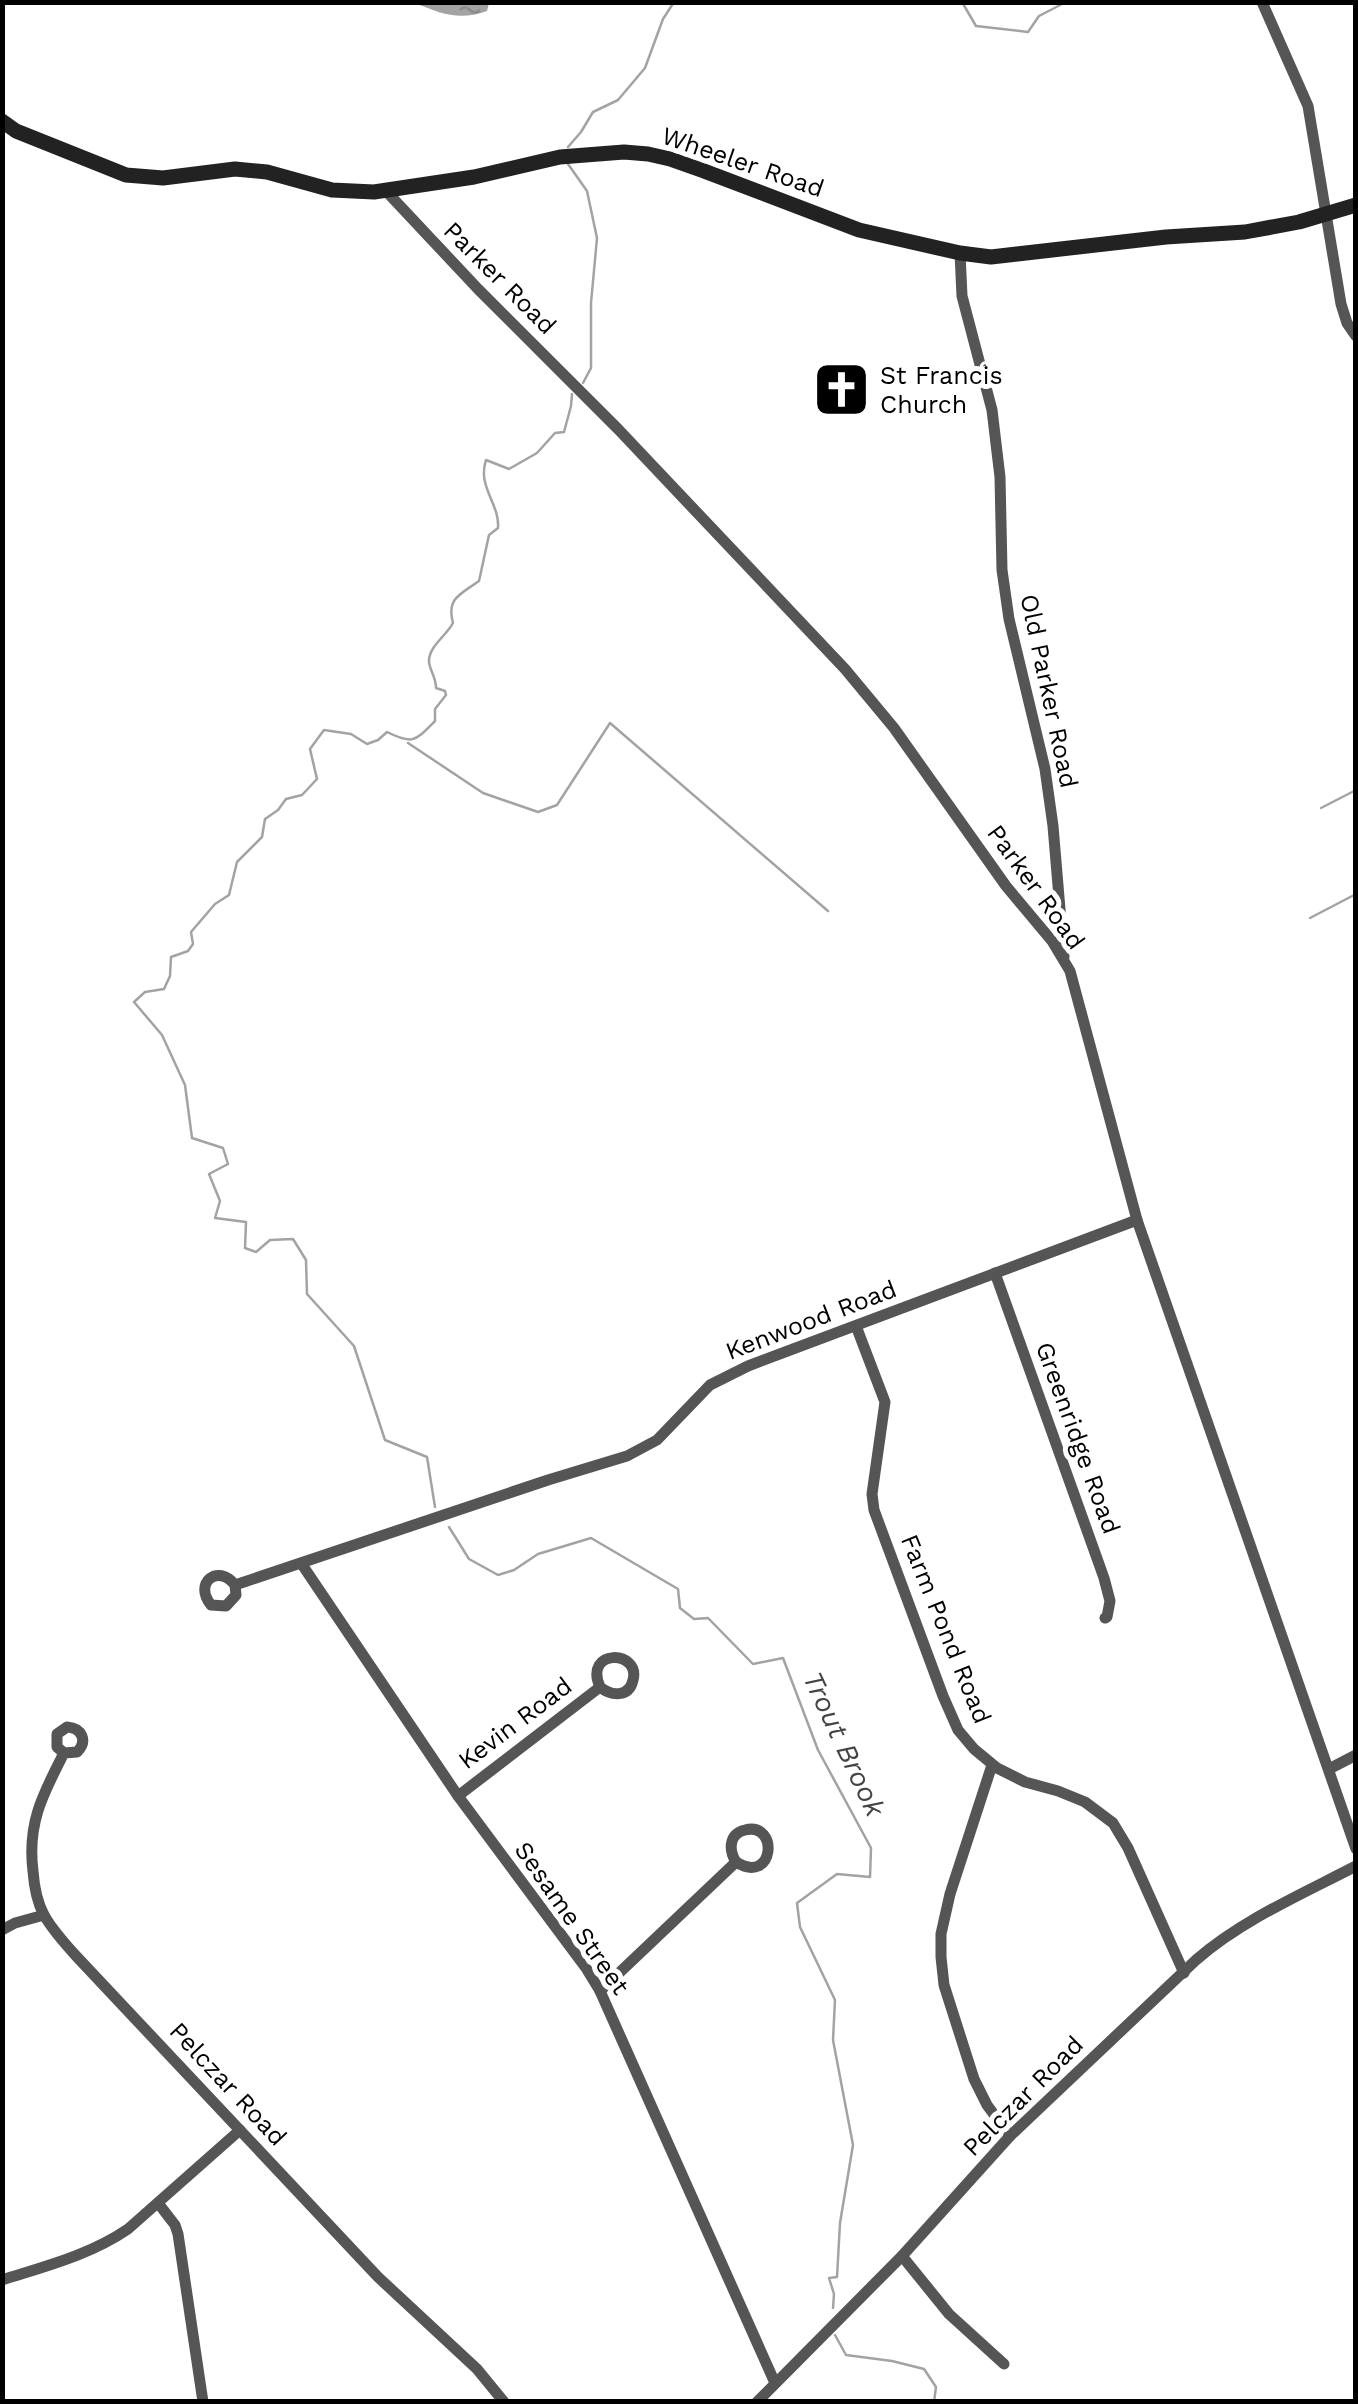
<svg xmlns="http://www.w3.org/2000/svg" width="1358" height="2404" font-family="'Work Sans',sans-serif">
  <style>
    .water { fill: url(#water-ripples) }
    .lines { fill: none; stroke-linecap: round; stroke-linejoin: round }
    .stream { stroke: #a3a3a3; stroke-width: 2.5 }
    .street { stroke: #555; stroke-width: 11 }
    .secondary { stroke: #222; stroke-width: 15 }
    .labels { text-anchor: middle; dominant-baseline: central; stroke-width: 10; stroke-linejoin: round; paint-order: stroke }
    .street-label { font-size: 25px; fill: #000; stroke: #fff }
    .poi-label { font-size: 25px; fill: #000; stroke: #fff; text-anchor: start }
    .water-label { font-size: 28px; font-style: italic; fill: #444; stroke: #fff }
  </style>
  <defs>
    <pattern id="water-ripples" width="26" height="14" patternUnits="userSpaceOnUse" patternTransform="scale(2.5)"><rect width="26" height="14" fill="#a3a3a3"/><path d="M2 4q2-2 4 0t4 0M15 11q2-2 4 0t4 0" fill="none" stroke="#8b8b8b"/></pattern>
  </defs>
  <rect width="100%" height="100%" fill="#fff"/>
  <path class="water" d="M415,3L489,2V3L487,11C459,21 442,14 415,3Z"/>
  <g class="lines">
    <g class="stream">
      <polyline points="962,2 976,26 1028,32 1039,16 1066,2"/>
      <polyline points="568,147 581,132 593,112 618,100 645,68 663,19 674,2"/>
      <polyline points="568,164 587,191 597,238 591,303 591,368 583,383"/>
      <polyline points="408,743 483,793 538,812 557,805 610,723 828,911"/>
      <polyline points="1321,808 1356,790"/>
      <polyline points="1310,918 1356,894"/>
      <path d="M435,1507L427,1457L385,1440L354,1346L307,1294L306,1260L293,1239L270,1240L256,1252L245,1248L246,1222L215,1218L220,1201L209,1174L228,1164L223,1148L192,1138L185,1085L162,1035L134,1002L145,992L164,989L170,976L171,957L188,951L193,944L191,932L215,904L229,895L237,862L262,837L265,819L278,810L286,799L302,795L317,779L310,749L324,730L351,734L367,744L378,740L387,732C413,745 415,741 435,721V709L446,695L445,691L436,688C436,677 430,671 429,662C428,647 447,635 453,623C446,598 461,594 479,581L489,535L498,528C500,504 477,487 486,460L509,469L537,453L555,433L564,432L571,406L572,394"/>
      <polyline points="449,1527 469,1559 498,1575 514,1570 538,1554 591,1538 678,1589 680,1608 694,1619 708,1618 753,1664 783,1658 818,1750 871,1848 870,1877 837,1874 797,1903 800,1927 835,2000 833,2040 853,2145 840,2223 837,2277 829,2278 834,2294 833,2308"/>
      <polyline points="835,2335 846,2355 892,2361 924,2369 936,2387 934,2402"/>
    </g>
    <g class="street">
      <polyline points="1262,2 1308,106 1341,304 1347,323 1356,336"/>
      <polyline points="386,191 478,289 618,429 845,669 894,728 1006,886 1052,941 1070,971 1137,1220 1356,1849"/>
      <polyline points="960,253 962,296 992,410 1000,477 1002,570 1009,619 1045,769 1053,826 1064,957"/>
      <polyline points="995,1273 1104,1578 1110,1601 1107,1617 1105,1618"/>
      <polyline points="856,1326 885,1402 872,1494 874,1510 943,1696 958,1730 974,1749 997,1768 1025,1782 1058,1791 1085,1802 1113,1823 1128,1848 1184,1973"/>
      <polyline points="301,1563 458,1796 586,1968 600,1991 775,2383"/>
      <path d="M235,1585L236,1595L226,1606L211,1605C193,1583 218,1563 235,1585L548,1480L627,1456L657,1440L710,1385L748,1366L1137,1220"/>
      <path d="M64,1753L77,1752C88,1741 82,1728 67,1727L57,1734V1747L64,1753C43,1794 27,1823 33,1871C34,1885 37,1902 44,1915C53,1931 66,1945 78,1958L378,2277L477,2369L504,2402"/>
      <polyline points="992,1765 950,1894 941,1934 941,1957 944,1985 974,2079 987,2105 1010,2136"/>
      <polyline points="1329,1769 1356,1755"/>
      <path d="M458,1796L600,1687C583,1648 641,1650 633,1680C629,1698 611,1696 600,1687"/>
      <polyline points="2,1930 15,1923 44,1915"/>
      <path d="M600,1991L736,1862C775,1886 779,1821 745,1830C728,1834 729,1851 736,1862"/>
      <polyline points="158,2203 175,2225 178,2234 203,2402"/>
      <polyline points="902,2256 949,2314 1004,2364"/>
      <path d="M2,2280C46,2266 90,2255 128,2229L240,2130"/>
      <path d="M757,2402L902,2256L1010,2136L1196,1960C1242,1920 1302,1894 1356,1866"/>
    </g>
    <polyline class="secondary" points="2,121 16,131 126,175 163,178 235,169 267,172 332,190 374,192 474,177 560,157 624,152 648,154 670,159 704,171 859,230 960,253 991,257 1166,237 1245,232 1299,222 1356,205"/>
  </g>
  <defs>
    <symbol id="church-square" viewBox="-11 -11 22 22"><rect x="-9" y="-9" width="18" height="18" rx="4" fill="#000" stroke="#fff"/><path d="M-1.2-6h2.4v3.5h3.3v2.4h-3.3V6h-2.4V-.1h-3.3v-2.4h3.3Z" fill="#fff"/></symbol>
  </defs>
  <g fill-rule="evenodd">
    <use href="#church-square" x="810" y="358" width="63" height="63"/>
  </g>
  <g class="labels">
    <g class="street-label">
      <text transform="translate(743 162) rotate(19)">Wheeler Road</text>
      <text transform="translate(500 278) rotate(45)">Parker Road</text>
      <text transform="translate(1049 691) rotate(78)">Old Parker Road</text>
      <text transform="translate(1036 887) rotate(54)">Parker Road</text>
      <text transform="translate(811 1320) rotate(-21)">Kenwood Road</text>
      <text transform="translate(1078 1438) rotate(70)">Greenridge Road</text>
      <text transform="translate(946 1629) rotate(68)">Farm Pond Road</text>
      <text transform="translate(515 1723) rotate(-37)">Kevin Road</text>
      <text transform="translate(572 1918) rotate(55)">Sesame Street</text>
      <text transform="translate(228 2084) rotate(47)">Pelczar Road</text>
      <text transform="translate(1023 2096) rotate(-45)">Pelczar Road</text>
    </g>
    <g class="poi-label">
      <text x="880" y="375">St Francis<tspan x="880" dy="29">Church</tspan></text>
    </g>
    <g class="water-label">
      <text transform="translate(844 1744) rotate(65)">Trout Brook</text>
    </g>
  </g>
  <rect width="1358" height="2404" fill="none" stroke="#000000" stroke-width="10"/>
</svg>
